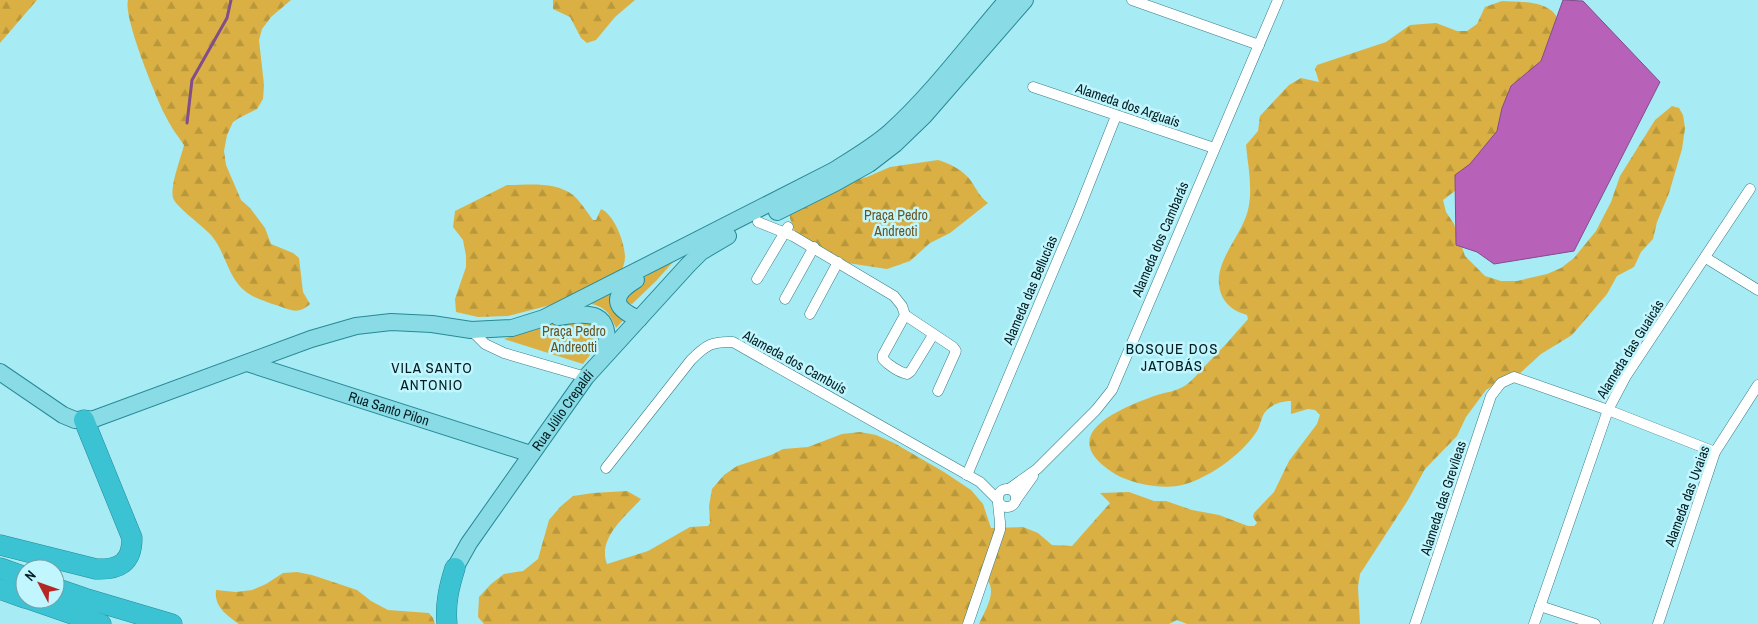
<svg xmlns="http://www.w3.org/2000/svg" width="1758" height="624" font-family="'Archivo Narrow',sans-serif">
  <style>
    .green { fill: #dab044 }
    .forest { fill: url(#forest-firs) }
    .water { fill: #b861b8; stroke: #814d8b }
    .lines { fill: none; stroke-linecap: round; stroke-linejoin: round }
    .stream { stroke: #814d8b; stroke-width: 3 }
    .street-casing { stroke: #3a7d86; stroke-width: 11 }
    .primary-casing { stroke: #278995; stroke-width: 18 }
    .highway-casing { stroke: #278995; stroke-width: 21 }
    .street { stroke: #fff; stroke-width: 10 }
    .primary { stroke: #89dbe5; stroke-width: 16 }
    .highway { stroke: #3bc3d4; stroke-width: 20 }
    .labels { text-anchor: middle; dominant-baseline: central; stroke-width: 5; stroke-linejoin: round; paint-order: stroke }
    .street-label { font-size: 14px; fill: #021d21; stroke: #c1f6fe }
    .park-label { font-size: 14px; fill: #695420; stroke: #c1f6fe }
    .neighbourhood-label { font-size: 15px; letter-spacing: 1px; fill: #021d21; stroke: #c1f6fe }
  </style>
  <defs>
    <pattern id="forest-firs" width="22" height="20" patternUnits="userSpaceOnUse" patternTransform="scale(1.25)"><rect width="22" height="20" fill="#dab044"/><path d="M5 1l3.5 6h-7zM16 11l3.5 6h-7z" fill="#b9973b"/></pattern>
  </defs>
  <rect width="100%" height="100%" fill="#a7ebf5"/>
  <g class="green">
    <polygon points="680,254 656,281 632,304 627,303 624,291"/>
    <path d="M615,286L627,316L616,328C608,309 603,306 583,302Z"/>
    <polygon points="572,317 595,322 600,334 596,347 583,364 504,339"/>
  </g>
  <g class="forest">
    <polygon points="0,0 37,0 0,43"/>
    <path d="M128,0H291L271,17L262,29L259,40L264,85L263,99L257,109L239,118L233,122L227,135L224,151L226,165L241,200L250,208L265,228L271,244L293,253L299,258L303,292L310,304C299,314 292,311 279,306C249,296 239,293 226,262C222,253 218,243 211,235C203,226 176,207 173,198C170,185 181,158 184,145C177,135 169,124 164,113C155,94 123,17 128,0Z"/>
    <polygon points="553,0 635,0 615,17 596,40 587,43 581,38 570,17 553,9"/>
    <path d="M1502,1C1520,2 1551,0 1558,20C1560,26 1558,35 1558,41L1489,165L1443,200L1446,212L1454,224L1465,256L1485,276L1501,281H1517L1547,274L1561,268L1574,258L1596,231L1611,202L1620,176L1655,120L1672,106L1679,108L1683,115L1685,128L1682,149L1669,193L1657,222L1653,239L1641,252L1634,267L1617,276L1607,294L1572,335L1541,354L1517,376L1494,385L1486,390L1466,417L1457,436L1425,469L1408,500L1360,574L1358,587L1360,624H1187L1177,620L1169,624H979C985,610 999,590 985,578L962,624H484L478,617L479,597L491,584L504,574L523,571L538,559L549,520L561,506L573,496L593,493L627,491L641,499C626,516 597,538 607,564L648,551L690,527L708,526L710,523L709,506L712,489L724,475L737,466L771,455L783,449L808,447L842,434L860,432L876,435L894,443L944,472L971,490L983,504L991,528L1023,527L1038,533L1052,545L1072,546L1110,503L1100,493L1129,492L1154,501H1166L1192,510L1219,515L1248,526H1254L1257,523L1253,517L1254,513L1274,492L1289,461L1317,424L1320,415L1315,410L1308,409L1291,414V401C1282,401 1273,404 1267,410C1261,415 1261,425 1257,431C1243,454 1204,482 1177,486C1159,489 1130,483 1115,474C1054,436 1116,410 1154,396C1165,392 1176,392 1186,385C1193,380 1199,372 1205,366C1220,351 1234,335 1248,319L1247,315C1237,312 1229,308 1223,298C1207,267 1241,239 1248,210C1253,189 1248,166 1246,145L1258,131L1260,116L1289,85L1301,78L1319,82L1315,69L1317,65L1386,42L1410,25L1436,23L1457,31H1467L1477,24L1485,7Z"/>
    <path d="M938,160C951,164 963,170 971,181C977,190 980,197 988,203L950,233L930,243L910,261L887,269L841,262L802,241L794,230L790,218L789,203L840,185L867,177L890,167Z"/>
    <path d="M507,185C529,185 555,181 573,195C580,201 587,212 593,220H596L601,209C614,214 625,243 625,257C625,262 623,267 621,272L578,298L508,316L478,317L456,312L455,299L466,267V256L463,240L453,227L455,211Z"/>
    <path d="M297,572L312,575L357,590L371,601L388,610L429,613L433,618L435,624H239C227,615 214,607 216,590L236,592L252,590L266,584L283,573Z"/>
  </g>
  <polygon class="water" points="1563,0 1583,1 1660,82 1574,251 1494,264 1477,252 1456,245 1455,175 1470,164 1497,131 1502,108 1511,86 1541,61"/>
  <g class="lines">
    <polyline class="stream" points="187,123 192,80 227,18 231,0"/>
    <defs>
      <g id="street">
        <polyline points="1132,0 1259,45"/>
        <polyline points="1033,87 1214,148"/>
        <path d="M758,222L793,236L894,296L902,306L905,315L883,355V359C888,365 899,372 907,374L911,371L933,335"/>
        <polyline points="1706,258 1758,290"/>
        <polyline points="757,279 788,227"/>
        <polyline points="785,299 814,247"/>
        <polyline points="810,314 838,262"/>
        <polyline points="905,315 953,347 956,351 938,391"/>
        <polyline points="471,330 485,344 504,353 586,377"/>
        <path d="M606,468L691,360C706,345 712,341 733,342L980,482L997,499"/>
        <polyline points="967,475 1078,212 1116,116"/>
        <circle cx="1007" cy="498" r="9"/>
        <polyline points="1009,489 1037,469 1096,410 1112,390 1278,0"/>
        <polyline points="1016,500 1033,476"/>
        <polyline points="1540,606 1595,624"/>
        <polyline points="968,624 1000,530 1000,522 998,503"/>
        <polyline points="1415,624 1491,396 1501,383 1514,377 1608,410 1715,452"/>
        <polyline points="1534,624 1608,410 1626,376 1750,189"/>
        <polyline points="1658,624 1715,452 1758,385"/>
      </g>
      <g id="primary">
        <polyline points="777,212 835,183 869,164 895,144 924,116 1025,0"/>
        <path d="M636,280C611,295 612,308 639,319"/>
        <path d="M558,317C592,312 612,311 606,353"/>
        <path id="s1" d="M247,363L531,454"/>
        <path d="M0,372L63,415L75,420L94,419L311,339L356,326L391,322L432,324L471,330L512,328L544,318L833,171C852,159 873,147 890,132C933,93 969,44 1007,0"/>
        <path id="s2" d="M455,568L469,543L586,377L688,265L701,252L728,236"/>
      </g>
      <g id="highway">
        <path d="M0,545L96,569C119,570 132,563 132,538L84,420"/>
        <polyline points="0,568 25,577"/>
        <polyline points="55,588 84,598 172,624"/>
        <polyline points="0,589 25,598"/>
        <polyline points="29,599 101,624"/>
        <path d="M447,624C445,604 449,587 455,568"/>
      </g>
    </defs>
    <use href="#street" class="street-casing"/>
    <use href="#primary" class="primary-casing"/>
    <use href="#highway" class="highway-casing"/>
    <use href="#street" class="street"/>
    <use href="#primary" class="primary"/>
    <use href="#highway" class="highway"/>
  </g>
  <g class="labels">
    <g class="street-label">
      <text transform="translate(1128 105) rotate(19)">Alameda dos Arguaís</text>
      <text transform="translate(1160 239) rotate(-67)">Alameda dos Cambarás</text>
      <text transform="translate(1030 290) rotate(-67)">Alameda das Bellucías</text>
      <text transform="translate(1630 349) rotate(-58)">Alameda das Guaicás</text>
      <text transform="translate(795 362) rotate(29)">Alameda dos Cambuís</text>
      <text stroke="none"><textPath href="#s1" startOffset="149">Rua Santo Pilon</textPath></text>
      <text stroke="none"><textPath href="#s2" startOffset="191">Rua Júlio Crepaldi</textPath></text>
      <text transform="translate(1687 496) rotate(-70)">Alameda das Uvaias</text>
      <text transform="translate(1443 498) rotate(-72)">Alameda das Grevíleas</text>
    </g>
    <g class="park-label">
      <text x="896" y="215">Praça Pedro<tspan x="896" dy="16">Andreoti</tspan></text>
      <text x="574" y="331">Praça Pedro<tspan x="574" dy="16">Andreotti</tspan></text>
    </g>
    <g class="neighbourhood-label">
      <text x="1172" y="348">BOSQUE DOS<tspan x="1172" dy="17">JATOBÁS</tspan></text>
      <text x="432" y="367">VILA SANTO<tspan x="432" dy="17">ANTONIO</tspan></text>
    </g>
  </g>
  <g transform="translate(40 584) rotate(311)"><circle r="24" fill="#c1f6fe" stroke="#759fa6"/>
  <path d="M0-4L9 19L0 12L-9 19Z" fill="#b62724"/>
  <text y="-8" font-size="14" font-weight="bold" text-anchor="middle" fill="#021d21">N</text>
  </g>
</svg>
